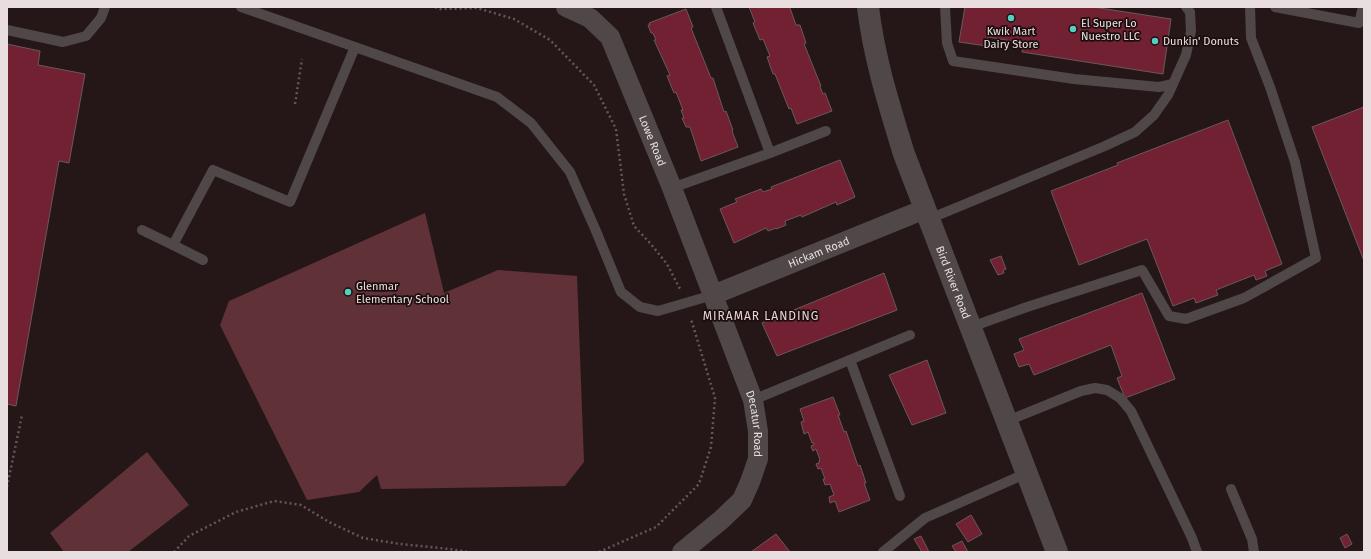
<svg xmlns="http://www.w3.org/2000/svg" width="1371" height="559" font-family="'Fira Sans',sans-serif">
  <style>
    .green { fill: #613138 }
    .building { fill: #722133; stroke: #6b585a }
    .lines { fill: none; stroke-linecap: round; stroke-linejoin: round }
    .path { stroke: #645758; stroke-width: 2.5; stroke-dasharray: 2 3; stroke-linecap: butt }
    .service { stroke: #4f4748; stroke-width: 10 }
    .minor { stroke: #4f4748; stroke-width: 20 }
    .tertiary { stroke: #4f4748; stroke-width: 22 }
    .poi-dot { fill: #57cec2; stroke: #1c0e0f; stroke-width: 1.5 }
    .labels { text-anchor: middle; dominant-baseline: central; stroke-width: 3.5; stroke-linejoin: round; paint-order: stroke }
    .poi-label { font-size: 11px; fill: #e9dedf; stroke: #1c0e0f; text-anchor: start }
    .street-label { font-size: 11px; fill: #e9dedf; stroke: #1c0e0f }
    .neighbourhood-label { font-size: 12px; letter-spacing: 1px; fill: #e9d3d5; stroke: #1c0e0f }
  </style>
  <rect width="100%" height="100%" fill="#251718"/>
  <g class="green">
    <polygon points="425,213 444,293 498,270 577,276 584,462 565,486 381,489 377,475 359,492 307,500 220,325 229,301"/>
    <polygon points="147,452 189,505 128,552 64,552 50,533"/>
  </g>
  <g class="building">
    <polygon points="749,7 791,7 790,8 796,25 800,25 806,43 804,44 821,86 820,87 823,94 825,93 832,111 797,124 791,108 789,109 775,74 773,74 767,57 770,56 763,39 760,40 753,23 755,22"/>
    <polygon points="965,7 1093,7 1171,19 1163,74 1022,52 1023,43 988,37 987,46 959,42"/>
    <polygon points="686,9 693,27 691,28 711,78 713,78 724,112 726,111 733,130 732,131 738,147 701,161 690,127 686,127 682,118 684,118 681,110 683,110 676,92 674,93 667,76 670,75 654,40 656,40 653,33 651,33 648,25 650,25 649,23"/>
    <polygon points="7,44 40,51 38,65 85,74 69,163 59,161 16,406 7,404"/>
    <polygon points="1364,107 1364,261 1312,127"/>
    <polygon points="1228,120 1282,264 1265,271 1267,276 1256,280 1254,275 1216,290 1218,295 1196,303 1194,298 1173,306 1147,239 1079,265 1051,191 1118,165 1117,163"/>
    <polygon points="840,160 855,197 837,205 836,202 802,217 801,215 785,221 786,225 776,229 776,228 768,231 766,228 734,243 720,209 737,202 735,199 761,189 763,192 772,189 771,187"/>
    <polygon points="1001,256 1006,269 1003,270 1004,273 998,275 990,260"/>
    <polygon points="884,273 897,310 777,356 762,323"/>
    <polygon points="1142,293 1175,379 1125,398 1117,378 1122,376 1111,345 1034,375 1029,364 1019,367 1014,354 1024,350 1019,339"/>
    <polygon points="927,360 946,413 912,425 889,375"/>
    <polygon points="833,397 840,415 838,415 844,432 846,431 858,466 860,465 866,483 864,483 870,500 839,512 835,501 830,503 829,497 834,495 830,484 825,485 823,479 825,479 821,468 818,469 816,464 819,463 819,461 820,460 816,449 813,451 811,446 814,445 814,443 812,443 808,432 804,434 801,422 804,421 800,409"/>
    <polygon points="971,515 982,534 968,542 956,524"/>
    <polygon points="776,534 790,552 751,552"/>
    <polygon points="1347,534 1352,544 1345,548 1340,538"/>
    <polygon points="921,536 929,552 922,552 914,539"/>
    <polygon points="962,541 968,552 956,552 952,546"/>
  </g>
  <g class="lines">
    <g class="path">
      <polyline points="435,7 440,9 477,8 514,19 550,40 594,85 616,129 624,194 634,226 650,243 667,264 680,289"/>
      <polyline points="295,104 302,59"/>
      <polyline points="7,487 22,415"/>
      <polyline points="174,552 189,536 236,512 274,501 301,505 329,522 363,538 400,544 449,549 468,552"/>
      <polyline points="599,552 656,527 699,484 711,447 715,398 691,319"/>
    </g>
    <g class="service">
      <polyline points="241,7 497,97 531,123 570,172 596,231 621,292 640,307 658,311 713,295"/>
      <polyline points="716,7 770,153"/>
      <polyline points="945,7 947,43 953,61 1074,79 1159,87 1173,84"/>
      <polyline points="1275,7 1359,23 1363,7"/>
      <polyline points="7,30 63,42 86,36 101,18 105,7"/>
      <polyline points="672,188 770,153 826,131"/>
      <polyline points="929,219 1105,146 1135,132 1154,115 1168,95 1186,55 1191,31 1190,12 1186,7"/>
      <polyline points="142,230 173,245 213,170 290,202 355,47"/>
      <polyline points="173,245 203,260"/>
      <polyline points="971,327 1027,307 1142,270 1169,316 1186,319 1244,298 1316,258 1295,162 1270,87 1251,38 1250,7"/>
      <polyline points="850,360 900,496"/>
      <polyline points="753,400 910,335"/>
      <polyline points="1007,421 1081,391 1095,388 1107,390 1120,398 1131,411 1192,538 1197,552"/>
      <polyline points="1231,489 1252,539 1254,552"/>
      <polyline points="883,552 925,518 1027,473"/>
    </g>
    <g class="minor">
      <path id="s1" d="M566,7L590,18L610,37L672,188L753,400L758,431V459L750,482L742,500L721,520L682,552"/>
      <path id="s2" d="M713,295L925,209"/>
    </g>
    <path class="tertiary" id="s3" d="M868,7C874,58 889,105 904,154L1057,552"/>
  </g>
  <g class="poi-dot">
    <circle cx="1011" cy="18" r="4"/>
    <circle cx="1073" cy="29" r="4"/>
    <circle cx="1155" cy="41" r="4"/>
    <circle cx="348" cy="292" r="4"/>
  </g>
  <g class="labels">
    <g class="poi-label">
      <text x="1081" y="23">El Super Lo<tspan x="1081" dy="13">Nuestro LLC</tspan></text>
      <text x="1011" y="31" text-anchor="middle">Kwik Mart<tspan x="1011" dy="13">Dairy Store</tspan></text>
      <text x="1163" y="41">Dunkin' Donuts</text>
      <text x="356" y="286">Glenmar<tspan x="356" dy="13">Elementary School</tspan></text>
    </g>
    <g class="street-label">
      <text stroke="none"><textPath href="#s1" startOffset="166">Lowe Road</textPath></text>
      <text stroke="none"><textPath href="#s2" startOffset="114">Hickam Road</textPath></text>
      <text stroke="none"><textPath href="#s3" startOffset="289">Bird River Road</textPath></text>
      <text stroke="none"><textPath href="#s1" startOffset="468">Decatur Road</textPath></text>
    </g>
    <g class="neighbourhood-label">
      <text x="761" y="316">MIRAMAR LANDING</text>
    </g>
  </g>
  <rect width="1371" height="559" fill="none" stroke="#e9dedf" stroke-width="16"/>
</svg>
